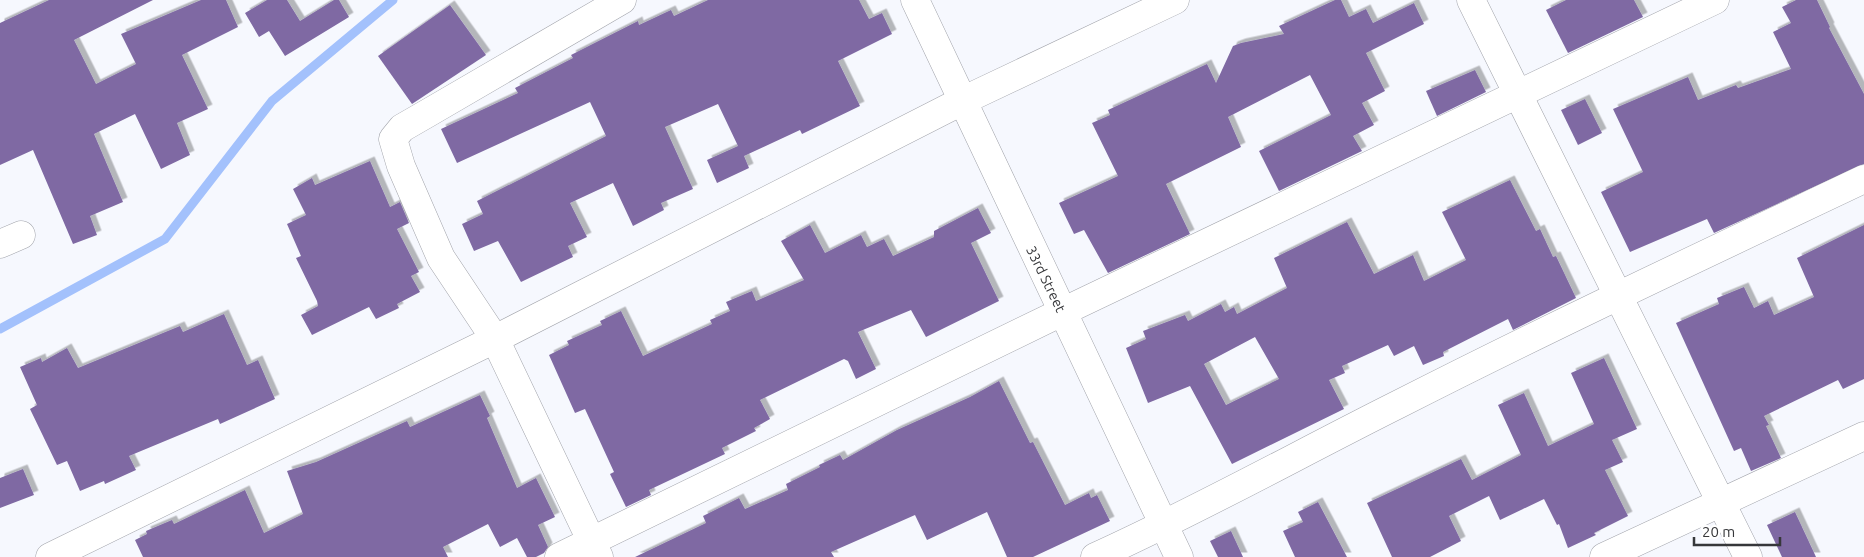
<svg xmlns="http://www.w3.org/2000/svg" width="1864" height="557" font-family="Ubuntu,sans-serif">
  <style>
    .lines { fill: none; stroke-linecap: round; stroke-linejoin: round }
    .stream { stroke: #a3c1fc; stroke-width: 9 }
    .building { fill: #7f69a3; fill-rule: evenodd; filter: url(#shadow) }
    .minor-casing { stroke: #a2a4ab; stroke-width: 29 }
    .minor { stroke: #fff; stroke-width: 28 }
    .labels { text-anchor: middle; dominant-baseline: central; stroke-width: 5; stroke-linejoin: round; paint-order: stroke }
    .street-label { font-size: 14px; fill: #36373a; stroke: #fff }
  </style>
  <defs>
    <filter id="shadow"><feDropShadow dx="4.5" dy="-4.5" stdDeviation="0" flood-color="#0004"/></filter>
  </defs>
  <rect width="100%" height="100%" fill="#f6f8fe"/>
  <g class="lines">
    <polyline class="stream" points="0,329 165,239 272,101 393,0"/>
  </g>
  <g class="building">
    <polygon points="49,0 153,0 74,40 96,84 136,64 121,34 201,0 226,0 238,27 182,55 208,109 177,123 190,155 161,169 135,114 94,134 123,202 90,216 97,235 73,244 33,150 0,165 0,23"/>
    <polygon points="267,0 287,0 300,21 334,0 339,0 349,17 285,56 269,31 259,37 245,13"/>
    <polygon points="708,0 859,0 869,19 882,13 892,34 838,61 860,106 802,134 800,130 744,156 749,168 717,183 707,160 738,146 718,104 665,127 693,189 661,203 664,210 633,226 613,183 570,203 587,237 568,246 573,257 521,282 498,241 474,251 462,224 483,214 477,201 606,136 590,102 457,163 441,129 518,93 515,88 573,58 571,55 638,21 639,25 671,10 674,16"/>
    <polygon points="1335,0 1341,0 1349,17 1366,9 1373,23 1414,3 1424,24 1366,53 1385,91 1362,103 1374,125 1353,136 1362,151 1279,191 1259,151 1331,115 1310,75 1228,117 1241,147 1166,184 1190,234 1108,273 1084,230 1074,234 1059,203 1118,176 1092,123 1110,115 1108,110 1207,64 1216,83 1233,46 1241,43 1284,34 1279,26"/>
    <polygon points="1566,0 1634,0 1643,17 1568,53 1546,10"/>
    <polygon points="1796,0 1817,0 1830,27 1829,28 1864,94 1864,164 1714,233 1707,219 1630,252 1601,192 1643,172 1613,109 1688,77 1698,100 1736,85 1738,88 1791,69 1773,32 1791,23 1782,7"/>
    <polygon points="450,5 486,55 412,104 378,56"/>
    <polygon points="1475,70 1486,92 1437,116 1426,91"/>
    <polygon points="1585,99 1602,133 1578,145 1561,110"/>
    <polygon points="370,161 390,207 400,202 409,223 397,229 419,272 411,276 420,292 397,304 399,308 376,319 369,307 312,335 301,315 318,306 317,301 296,258 301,256 287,224 306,215 293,189 312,178 315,185"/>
    <path d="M1510,180L1536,231L1540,229L1553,257L1556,256L1576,298L1513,330L1508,319L1443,352L1444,356L1423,365L1414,346L1394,356L1388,345L1342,366L1345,373L1329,380L1344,409L1232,464L1190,386L1148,403L1126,348L1146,339L1143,331L1185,315L1188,321L1221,304L1225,312L1234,307L1237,314L1287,288L1274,258L1347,222L1374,274L1413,255L1424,281L1466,260L1442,212ZM1255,337L1279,379L1226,405L1204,364Z"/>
    <polygon points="978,208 991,233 971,243 999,301 926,337 911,310 858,332 876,369 856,379 848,361 844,359 760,400 770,419 754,428 756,431 722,448 725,454 649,490 651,495 626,507 610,474 614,472 585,409 575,413 549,355 569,345 567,341 602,325 600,321 621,311 643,356 712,324 710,320 730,311 726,302 752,291 756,301 804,280 781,241 810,225 825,253 861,235 867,247 884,239 893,256 934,237 934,231"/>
    <polygon points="1864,225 1864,379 1843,389 1838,380 1764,416 1769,425 1766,426 1781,458 1751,471 1741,448 1734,451 1676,323 1719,304 1717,298 1744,287 1754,308 1768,301 1774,315 1814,297 1797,258"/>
    <polygon points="224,314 247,365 258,360 275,399 220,424 218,419 129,456 136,470 105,484 104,481 80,491 67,461 57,465 30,409 37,405 20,367 41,358 42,362 67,348 78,368 180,326 183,332"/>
    <polygon points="1604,358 1637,429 1612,440 1623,462 1605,470 1628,516 1594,533 1596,535 1568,548 1559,524 1557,525 1544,499 1500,520 1489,496 1449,516 1461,541 1430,557 1392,557 1367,503 1461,459 1472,480 1521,455 1498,405 1524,393 1548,446 1594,424 1571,373"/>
    <polygon points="999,381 1030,443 1033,442 1065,505 1089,493 1091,498 1097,495 1110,521 1033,557 1007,557 987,512 927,540 915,515 831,552 834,557 635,557 706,523 703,516 739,498 745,509 788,490 786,484 820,467 819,465 840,455 843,460 897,430 970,397"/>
    <polygon points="480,395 490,416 487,418 517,488 536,478 555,517 538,525 548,547 544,553 536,557 527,557 517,538 500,547 488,524 443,547 448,557 143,557 135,540 147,534 146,531 172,520 174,524 245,490 264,533 303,514 287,471 316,462 407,421 410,427"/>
    <polygon points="23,469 34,495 0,508 0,478"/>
    <polygon points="1318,502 1347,557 1295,557 1283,531 1303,522 1298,512"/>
    <polygon points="1795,512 1816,557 1782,557 1767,525"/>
    <polygon points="1231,531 1243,557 1218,557 1210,541"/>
  </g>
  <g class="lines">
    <defs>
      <g id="minor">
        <polyline points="915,0 1179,557"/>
        <polyline points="1471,0 1748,557"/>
        <polyline points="0,244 21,235"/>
        <polyline points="50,557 495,339 962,101 1175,0"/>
        <polyline points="559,557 1062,312 1715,0"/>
        <polyline points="599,557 495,339 441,258 401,166 393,139 402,128 428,113 622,0"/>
        <path d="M1095,557C1199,510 1297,455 1399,404C1552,326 1708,253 1864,179"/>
        <polyline points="1604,557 1864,436"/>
      </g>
    </defs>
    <use href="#minor" class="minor-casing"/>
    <use href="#minor" class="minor"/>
  </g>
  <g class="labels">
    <g class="street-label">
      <text transform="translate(1046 279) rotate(64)">33rd Street</text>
    </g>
  </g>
  <path d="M1694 537v8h86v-8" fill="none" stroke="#36373a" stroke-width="2.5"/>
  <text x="1702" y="537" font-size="15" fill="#36373a" stroke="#ffffff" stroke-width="4" paint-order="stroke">20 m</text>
</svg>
